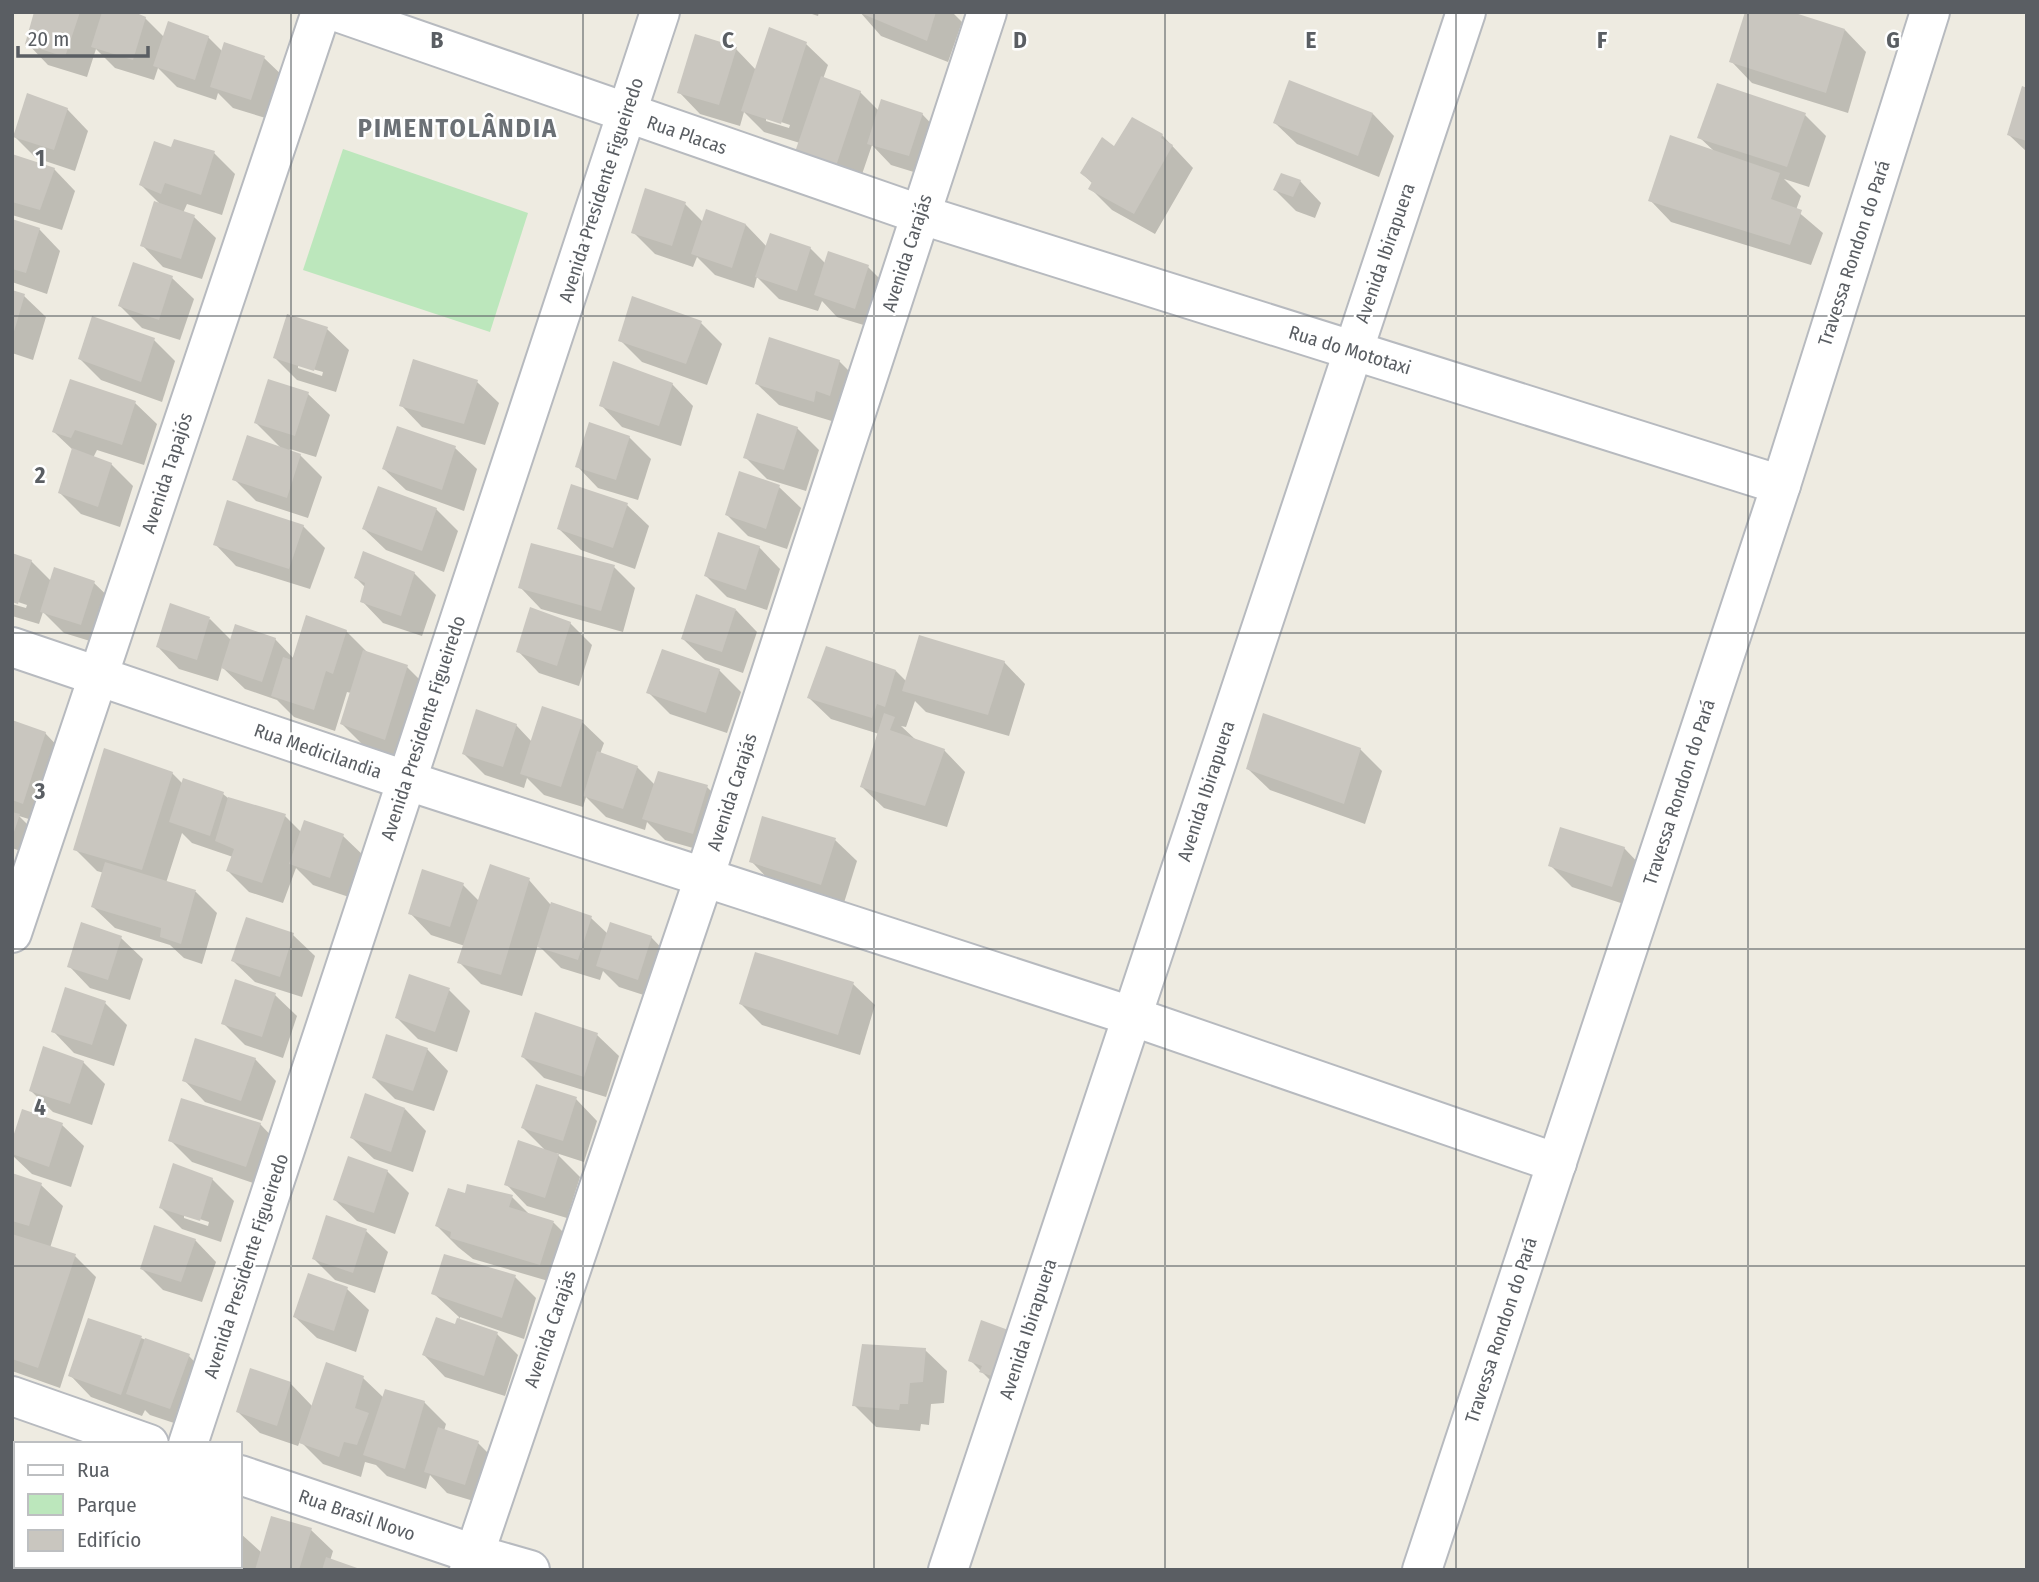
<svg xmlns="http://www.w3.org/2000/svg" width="2039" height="1582" font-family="'Fira Sans Condensed',sans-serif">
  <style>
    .green { fill: #bce7bc }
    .shadow { fill: #0003; fill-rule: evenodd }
    .building { fill: #c9c6bf }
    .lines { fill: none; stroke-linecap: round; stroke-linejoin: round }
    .minor-casing { stroke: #b7babf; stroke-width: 42 }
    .minor { stroke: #fff; stroke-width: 38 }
    .grid { fill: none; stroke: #5a5e63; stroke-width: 2; stroke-opacity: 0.55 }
    .labels { text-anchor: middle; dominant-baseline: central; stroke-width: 5; stroke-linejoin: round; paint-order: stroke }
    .street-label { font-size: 19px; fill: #5a5e63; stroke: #fff }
    .district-label { font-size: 26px; font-weight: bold; letter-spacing: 2px; fill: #6b7075; stroke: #fff }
    .grid-label { font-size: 23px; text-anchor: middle; font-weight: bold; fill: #5a5e63; stroke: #fff; stroke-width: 5; stroke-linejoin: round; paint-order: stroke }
  </style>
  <rect width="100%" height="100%" fill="#eeebe1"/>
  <polygon class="green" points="343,149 528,213 490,332 303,270"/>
  <g class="shadow">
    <polygon points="36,12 128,12 145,18 164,37 208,37 223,52 264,58 286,79 272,120 233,108 218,93 216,100 177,87 158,68 154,80 115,68 96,49 87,77 48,65 27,43"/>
    <polygon points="806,12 819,12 818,16"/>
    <polygon points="860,12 952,12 962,22 948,62 881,36"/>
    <polygon points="1845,30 1866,52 1848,113 1752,83 1731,61"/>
    <path d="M806,44L828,65L823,79L860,92L879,111L922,114L943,136L930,177L891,165L872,145L858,186L800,143L764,132L744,112L740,126L700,114L679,92L736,49L756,70ZM766,117L790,125L789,128L766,121Z"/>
    <polygon points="2027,90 2027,152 2009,135"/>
    <polygon points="67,109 88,131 75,171 36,158 15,137"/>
    <polygon points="1373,114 1394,136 1379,177 1297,144 1275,123"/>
    <polygon points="1805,115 1826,136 1809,187 1784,179 1801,196 1796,210 1823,233 1811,265 1671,222 1650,200 1714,151 1699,137"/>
    <polygon points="1162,135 1193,168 1155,234 1112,210 1090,188 1093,184 1082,173 1115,148"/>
    <polygon points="214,153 235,174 222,215 187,204 183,213 194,217 216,238 202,279 163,267 142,245 162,206 141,185"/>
    <polygon points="12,156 54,169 75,191 62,230 12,215"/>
    <polygon points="1300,181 1321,203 1315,218 1296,211 1275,190"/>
    <polygon points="685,204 703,222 746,225 767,247 810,248 826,264 868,267 890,289 877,329 837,317 822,301 818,311 779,299 757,277 754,288 715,275 697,257 693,267 655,254 633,232"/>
    <polygon points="12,221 39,229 60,251 47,294 12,282"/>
    <polygon points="134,264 172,278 194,299 180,340 142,328 120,306"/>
    <polygon points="12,292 24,296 46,317 33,360 12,353"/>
    <polygon points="701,323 722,344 707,385 642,362 620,340"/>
    <path d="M327,329L349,350L336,392L297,380L275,358ZM298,365L323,372L322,376L298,368Z"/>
    <polygon points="154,340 175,361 162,402 101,380 80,359"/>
    <polygon points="839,361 861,383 835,422 779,405 757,384"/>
    <polygon points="477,382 499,403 485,445 422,427 401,405"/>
    <polygon points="672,384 693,406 681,446 622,427 601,405"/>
    <polygon points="308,394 330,415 316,457 290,449 289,452 300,455 322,477 308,518 256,501 234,479 282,449 256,423"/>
    <polygon points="135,403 157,424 144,465 97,450 93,458 111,464 133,486 120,527 81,514 60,493 73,450 54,432"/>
    <polygon points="797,428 819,450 806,491 767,479 745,457"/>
    <polygon points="629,437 651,459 638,500 598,488 577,466"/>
    <polygon points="455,448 477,469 464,511 406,490 384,469"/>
    <polygon points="779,487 801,508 787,549 748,536 727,515"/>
    <polygon points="627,505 649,526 635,569 581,550 559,529"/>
    <polygon points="436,509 458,531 444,572 386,550 364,529"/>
    <polygon points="303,526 325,548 310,589 236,566 215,544"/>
    <polygon points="759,547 780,569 767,610 727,597 706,576"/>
    <polygon points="31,561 52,582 94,583 116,604 103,645 64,633 43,612 39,624 12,616 12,604 26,608 27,605 12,600"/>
    <polygon points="614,567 635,588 623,632 541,609 520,587"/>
    <polygon points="414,573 436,595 422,636 383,623 362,601 366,588 356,578"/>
    <polygon points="736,610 757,632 743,673 705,660 683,639"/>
    <polygon points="210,619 231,640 275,639 294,659 346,631 368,653 407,667 428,688 406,760 363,745 342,724 351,693 347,692 335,731 294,717 277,700 245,689 222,667 218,681 179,669 158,647"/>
    <polygon points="570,623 592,645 579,686 539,673 518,651"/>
    <polygon points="1004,662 1025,684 1009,736 926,712 915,701 906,727 901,726 916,740 944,750 965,772 947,827 884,808 862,787 879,734 831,719 809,698 896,671 907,682"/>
    <polygon points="719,670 741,692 727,733 670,714 648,692"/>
    <polygon points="12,722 45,733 66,755 45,824 19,816 40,837 34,856 12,848"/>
    <polygon points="582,722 604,743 600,754 637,767 655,785 707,787 728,808 714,854 665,840 647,822 645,830 606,817 586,797 583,807 544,795 527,778 524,788 485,775 464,754 516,725 532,742"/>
    <polygon points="1360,749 1382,771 1365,824 1270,790 1248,769"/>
    <polygon points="172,773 183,784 223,794 228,798 285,816 301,832 305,822 343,836 365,857 352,898 313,885 296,868 283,903 249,892 228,871 233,857 192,843 182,833 166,883 196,892 217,913 202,964 184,958 170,945 115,928 93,907 104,873 97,871 75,849"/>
    <polygon points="763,819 835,840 857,861 843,906 772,883 751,861"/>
    <polygon points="1624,848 1645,870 1633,907 1572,887 1550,865"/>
    <polygon points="529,880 550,904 591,918 608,934 651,937 672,959 659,1000 619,987 603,971 600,980 561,968 538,945 522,996 481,984 459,962 465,946 431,935 410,913 463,885 480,902"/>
    <polygon points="247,919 293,935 315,956 302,997 255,982 233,961"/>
    <polygon points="121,938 143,959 130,1000 90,988 69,966"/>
    <polygon points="853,984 875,1005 860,1055 762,1025 741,1004"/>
    <polygon points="449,990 470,1011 457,1052 418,1039 397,1018"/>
    <polygon points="275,995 297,1016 283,1058 245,1045 223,1023"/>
    <polygon points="105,1003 127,1025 114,1066 74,1053 53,1031"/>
    <polygon points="597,1035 619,1056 606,1097 544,1078 523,1057"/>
    <polygon points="427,1049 448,1071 434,1111 395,1099 374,1078"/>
    <polygon points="255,1059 276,1081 262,1121 205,1102 184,1080"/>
    <polygon points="83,1062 105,1084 92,1125 53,1112 31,1091"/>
    <polygon points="576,1099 597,1121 584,1162 556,1153 580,1177 567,1218 527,1206 506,1184 547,1152 523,1128"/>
    <polygon points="405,1109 426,1131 413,1172 374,1159 352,1138"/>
    <polygon points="260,1124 281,1146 268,1188 192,1162 170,1140"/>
    <polygon points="62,1125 84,1146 71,1187 32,1174 12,1155 12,1146"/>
    <polygon points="387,1171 409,1193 395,1234 357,1221 335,1200"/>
    <polygon points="12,1174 41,1185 63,1206 50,1248 75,1256 96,1277 60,1388 12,1371"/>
    <path d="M212,1179L234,1201L221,1242L182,1229L161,1208ZM184,1214L209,1222L208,1226L184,1218Z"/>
    <polygon points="466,1195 512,1197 531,1216 554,1223 575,1244 562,1285 473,1259 458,1247 437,1226"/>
    <polygon points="366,1231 388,1252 375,1293 335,1280 314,1259"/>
    <polygon points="195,1240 216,1262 202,1302 163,1290 142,1269"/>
    <polygon points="515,1277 536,1298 524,1339 460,1317 459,1320 497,1334 518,1355 505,1396 445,1377 424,1355 456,1326 459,1317 433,1293"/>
    <polygon points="347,1289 369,1310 356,1352 317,1338 295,1317"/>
    <polygon points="982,1323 1003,1393 970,1360"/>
    <polygon points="141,1338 189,1356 210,1378 192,1429 150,1415 145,1410 142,1416 91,1397 70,1375"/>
    <polygon points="925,1350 947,1371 944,1403 931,1404 929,1425 921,1424 920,1431 876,1427 854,1405"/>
    <polygon points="363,1378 384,1398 424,1402 446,1424 444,1431 478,1443 500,1465 487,1505 447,1493 430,1475 426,1489 387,1476 376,1465 365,1462 361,1477 323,1464 300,1441 298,1446 260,1433 238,1412 290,1383 313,1407"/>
    <polygon points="12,1476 16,1479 12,1514"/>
    <polygon points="311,1530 333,1551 330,1561 356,1570 197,1570 194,1566 240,1566 240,1533 262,1553"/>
  </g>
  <g class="building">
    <polygon points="34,12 80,12 65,57 25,44"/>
    <polygon points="102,12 134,12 146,17 133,60 91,47"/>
    <polygon points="858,12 936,12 927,41"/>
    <polygon points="1745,12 1792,12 1845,29 1826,93 1729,62"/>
    <polygon points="168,21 209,36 195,80 153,66"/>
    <polygon points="769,27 807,42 781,124 741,111"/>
    <polygon points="695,34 737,47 719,105 677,93"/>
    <polygon points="224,42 265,56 251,100 210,87"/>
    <polygon points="821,76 861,91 836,166 795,152"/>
    <polygon points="1289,80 1373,113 1358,156 1273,123"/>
    <polygon points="1717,83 1806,113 1787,167 1697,138"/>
    <polygon points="2022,86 2027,88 2027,141 2007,135"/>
    <polygon points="27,93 68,108 54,150 13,137"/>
    <polygon points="881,99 923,113 909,156 867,144"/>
    <polygon points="1132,117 1163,134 1161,138 1173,145 1134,214 1088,189 1092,182 1080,173 1102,137 1114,146"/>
    <polygon points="1670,135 1780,173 1771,199 1802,210 1790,245 1648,201"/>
    <polygon points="174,139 215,151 201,195 165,183 161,194 139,185 154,141 171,147"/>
    <polygon points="12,154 55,168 40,210 12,202"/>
    <polygon points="1281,173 1301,180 1293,197 1273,190"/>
    <polygon points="645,188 686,202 672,246 631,233"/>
    <polygon points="154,201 195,215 181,259 140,246"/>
    <polygon points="706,209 746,224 732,268 691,254"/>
    <polygon points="12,219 40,228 26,273 12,269"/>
    <polygon points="770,233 811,247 797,291 755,277"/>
    <polygon points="828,251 869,265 855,309 814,295"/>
    <polygon points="133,262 173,276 159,320 118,306"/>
    <polygon points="12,290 25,294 13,335 12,335"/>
    <polygon points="632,296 702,321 686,364 618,341"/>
    <polygon points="287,314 328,327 314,371 273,358"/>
    <polygon points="92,316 155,338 141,382 78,359"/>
    <polygon points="769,337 840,360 830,396 816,391 814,402 755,384"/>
    <polygon points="413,359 478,380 464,424 399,406"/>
    <polygon points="613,361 673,383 659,426 599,406"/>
    <polygon points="70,379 136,401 122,445 75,430 71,438 52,432"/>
    <polygon points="268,379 309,392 295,436 254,423"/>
    <polygon points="757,413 798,427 784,470 743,458"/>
    <polygon points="589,422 630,436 616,480 575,467"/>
    <polygon points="397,426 456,446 442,490 382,469"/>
    <polygon points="247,435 301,454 287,498 232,480"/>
    <polygon points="72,448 112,463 98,507 58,493"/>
    <polygon points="739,471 780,485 766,529 725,515"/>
    <polygon points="571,484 628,503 613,548 557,529"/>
    <polygon points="378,486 437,508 422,551 362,529"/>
    <polygon points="227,500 304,525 289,569 213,545"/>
    <polygon points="718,532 760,546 746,590 704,576"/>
    <polygon points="531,543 615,565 601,611 518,588"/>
    <polygon points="363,551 415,572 401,616 360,602 365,583 354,578"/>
    <polygon points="12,553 32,560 18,604 12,602"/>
    <polygon points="54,567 95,581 81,625 40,612"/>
    <polygon points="696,594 736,609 722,652 681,639"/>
    <polygon points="170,603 210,617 197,660 156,647"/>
    <polygon points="530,607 571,622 557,666 516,652"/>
    <polygon points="306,615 347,630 333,674 326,671 314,710 271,696 283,657 292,660"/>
    <polygon points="235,624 276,638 262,682 221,668"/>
    <polygon points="919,635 1005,661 988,715 902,691"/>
    <polygon points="826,646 896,670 885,707 877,704 872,718 807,698"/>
    <polygon points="662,649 720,669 706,713 646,693"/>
    <polygon points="363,650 408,665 385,740 340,724"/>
    <polygon points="542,706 583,720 561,787 520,774"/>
    <polygon points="476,709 517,724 503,767 462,754"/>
    <polygon points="884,713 895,717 890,730 945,749 925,806 860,787"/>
    <polygon points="1263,713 1361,748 1344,804 1246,769"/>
    <polygon points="12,720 46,732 23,804 12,800"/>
    <polygon points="104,748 173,772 142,870 73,850"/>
    <polygon points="597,751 638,766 623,809 583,796"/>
    <polygon points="658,771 708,785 693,834 642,819"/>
    <polygon points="183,778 224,792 210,836 169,822"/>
    <polygon points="228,797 286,814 262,883 226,871 234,849 215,841"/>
    <polygon points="12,812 20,814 13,835 12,835"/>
    <polygon points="762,816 836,838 821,885 749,862"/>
    <polygon points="304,820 344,834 330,878 289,864"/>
    <polygon points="1560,827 1625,847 1612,887 1548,866"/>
    <polygon points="105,862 196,890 181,944 160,937 161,928 91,907"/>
    <polygon points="490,864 530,878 501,975 457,963"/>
    <polygon points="422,869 464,883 450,927 408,914"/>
    <polygon points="551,902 592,916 578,960 537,947"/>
    <polygon points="246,917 294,933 280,977 231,961"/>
    <polygon points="81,922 122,936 108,980 67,967"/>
    <polygon points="610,922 652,936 638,980 596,966"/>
    <polygon points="755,952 854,982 838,1035 739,1004"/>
    <polygon points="409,974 450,988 435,1032 395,1018"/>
    <polygon points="235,979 276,993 262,1037 221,1024"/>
    <polygon points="65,987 106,1001 92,1045 51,1032"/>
    <polygon points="535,1012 598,1033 584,1077 521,1057"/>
    <polygon points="386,1034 428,1048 413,1091 372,1078"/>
    <polygon points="195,1038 256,1058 241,1101 182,1081"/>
    <polygon points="43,1046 84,1061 70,1104 29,1091"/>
    <polygon points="536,1084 577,1097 563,1141 521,1128"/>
    <polygon points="365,1093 405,1108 391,1152 350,1138"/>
    <polygon points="181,1098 261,1123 246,1167 168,1141"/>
    <polygon points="22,1109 63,1123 49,1167 12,1154 12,1140"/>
    <polygon points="518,1140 559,1154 545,1198 504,1185"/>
    <polygon points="348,1156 388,1170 374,1213 333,1200"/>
    <polygon points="173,1163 213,1178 200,1221 159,1208"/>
    <polygon points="12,1173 42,1183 29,1226 12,1221"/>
    <polygon points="467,1184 513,1195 509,1207 554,1221 540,1265 450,1238 451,1232 435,1226 448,1188 465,1193"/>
    <polygon points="326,1215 367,1229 353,1273 312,1259"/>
    <polygon points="154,1225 196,1239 181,1282 140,1269"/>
    <polygon points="12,1234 76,1254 38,1368 12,1359"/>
    <polygon points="444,1254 516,1275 502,1318 431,1294"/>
    <polygon points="308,1273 348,1287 334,1331 293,1317"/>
    <polygon points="436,1317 455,1324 457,1318 498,1332 484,1376 422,1355"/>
    <polygon points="88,1318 142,1336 121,1395 68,1376"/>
    <polygon points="981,1320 1011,1331 995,1377 979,1372 982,1366 968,1361"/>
    <polygon points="145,1338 190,1354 170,1409 126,1394"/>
    <polygon points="862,1344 926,1348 923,1382 910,1383 908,1404 900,1404 899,1410 852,1406"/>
    <polygon points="326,1362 364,1376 355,1408 369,1413 357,1445 344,1442 339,1457 299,1443"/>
    <polygon points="250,1368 291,1382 277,1426 236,1412"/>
    <polygon points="385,1389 425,1401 405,1469 363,1455"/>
    <polygon points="438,1427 479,1441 465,1485 424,1472"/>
    <polygon points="271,1516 312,1528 299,1570 255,1570"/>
    <polygon points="326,1557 360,1569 360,1570 322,1570"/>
    <polygon points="45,1566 71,1566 80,1569 44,1570"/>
    <polygon points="200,1566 233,1566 231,1570 210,1570"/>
  </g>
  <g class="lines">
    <defs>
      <g id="minor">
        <polyline points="337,12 919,214 1781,485"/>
        <polyline points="12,647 405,780 1131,1016 1557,1163"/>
        <polyline points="12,933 321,12"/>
        <polyline points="12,1396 149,1444"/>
        <polyline points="188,1444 660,12"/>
        <polyline points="240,1475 474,1554 530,1570"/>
        <polyline points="147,1570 149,1566"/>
        <polyline points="469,1570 704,878 987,12"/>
        <polyline points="948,1570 1466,12"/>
        <polyline points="1422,1570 1781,485 1930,12"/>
      </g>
    </defs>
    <use href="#minor" class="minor-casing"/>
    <use href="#minor" class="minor"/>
  </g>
  <path class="grid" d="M291,12V1570M583,12V1570M874,12V1570M1165,12V1570M1456,12V1570M1748,12V1570M12,316H2027M12,633H2027M12,949H2027M12,1266H2027"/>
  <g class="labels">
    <g class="street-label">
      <text transform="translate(687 135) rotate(19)">Rua Placas</text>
      <text transform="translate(601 190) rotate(-72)">Avenida Presidente Figueiredo</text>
      <text transform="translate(907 253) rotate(-72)">Avenida Carajás</text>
      <text transform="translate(1385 253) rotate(-71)">Avenida Ibirapuera</text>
      <text transform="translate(1854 253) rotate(-72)">Travessa Rondon do Pará</text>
      <text transform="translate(1350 350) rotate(17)">Rua do Mototaxi</text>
      <text transform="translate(167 473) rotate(-72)">Avenida Tapajós</text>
      <text transform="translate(423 728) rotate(-72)">Avenida Presidente Figueiredo</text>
      <text transform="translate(318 751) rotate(19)">Rua Medicilandia</text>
      <text transform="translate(1206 791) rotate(-72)">Avenida Ibirapuera</text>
      <text transform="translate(732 792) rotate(-72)">Avenida Carajás</text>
      <text transform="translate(1679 792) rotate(-72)">Travessa Rondon do Pará</text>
      <text transform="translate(246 1266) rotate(-72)">Avenida Presidente Figueiredo</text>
      <text transform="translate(550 1329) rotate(-71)">Avenida Carajás</text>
      <text transform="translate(1028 1329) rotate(-72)">Avenida Ibirapuera</text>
      <text transform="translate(1501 1330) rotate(-72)">Travessa Rondon do Pará</text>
      <text transform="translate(357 1515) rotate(19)">Rua Brasil Novo</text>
    </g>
    <g class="district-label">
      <text x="458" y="128">PIMENTOLÂNDIA</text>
    </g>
  </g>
  <g class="grid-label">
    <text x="437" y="48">B</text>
    <text x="728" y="48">C</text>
    <text x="1020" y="48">D</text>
    <text x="1311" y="48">E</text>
    <text x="1602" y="48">F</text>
    <text x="1893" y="48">G</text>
    <text x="40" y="166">1</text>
    <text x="40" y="483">2</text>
    <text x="40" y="799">3</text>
    <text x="40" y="1115">4</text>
  </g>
  <rect width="2039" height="1582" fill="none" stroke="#5a5e63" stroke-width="28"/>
  <rect x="14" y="1442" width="228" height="126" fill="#ffffff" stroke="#bdbfc1" stroke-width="2"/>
  <rect x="28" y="1465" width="35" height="10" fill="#ffffff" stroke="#bdbfc1" stroke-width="2"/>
  <text x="77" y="1477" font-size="21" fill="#5a5e63">Rua</text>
  <rect x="28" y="1494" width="35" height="21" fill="#bce7bc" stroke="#bdbfc1" stroke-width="2"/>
  <text x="77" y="1512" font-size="21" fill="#5a5e63">Parque</text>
  <rect x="28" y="1530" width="35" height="21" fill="#c9c6bf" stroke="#bdbfc1" stroke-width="2"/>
  <text x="77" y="1547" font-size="21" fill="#5a5e63">Edifício</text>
  <path d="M18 46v10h130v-10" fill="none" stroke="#5a5e63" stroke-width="3.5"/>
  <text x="28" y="46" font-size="21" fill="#5a5e63" stroke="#ffffff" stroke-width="5" paint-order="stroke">20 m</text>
</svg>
